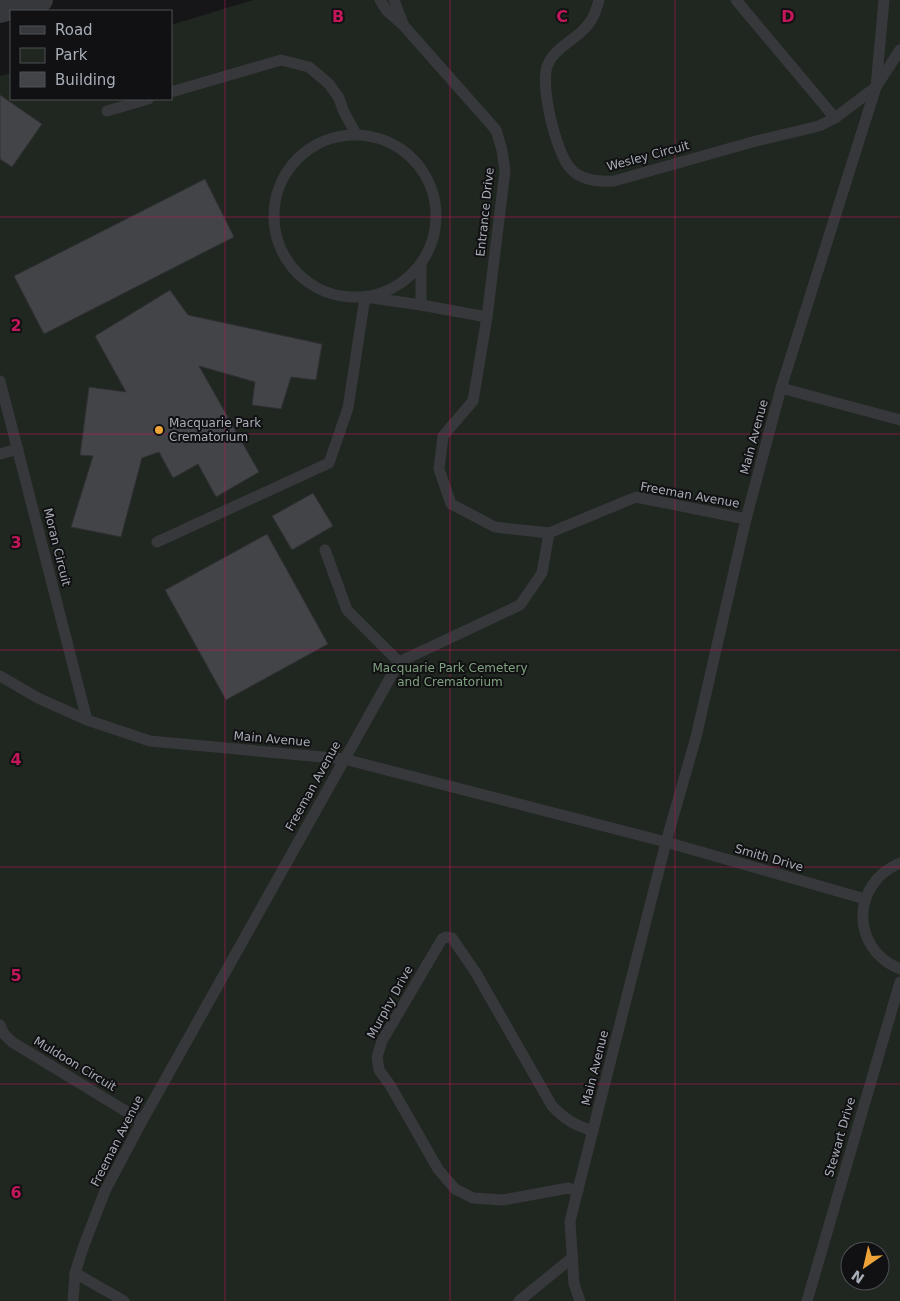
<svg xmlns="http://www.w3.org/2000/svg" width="900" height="1301" font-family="'DejaVu Sans',sans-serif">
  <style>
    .green { fill: #202720; fill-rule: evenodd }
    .building { fill: #424448; stroke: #303034 }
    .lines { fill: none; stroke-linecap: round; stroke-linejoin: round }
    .lane { stroke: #37383c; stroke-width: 11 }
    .street { stroke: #37383c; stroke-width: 24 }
    .grid { fill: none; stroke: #c2185b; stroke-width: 1; stroke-opacity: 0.55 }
    .poi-dot { fill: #eea437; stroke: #111113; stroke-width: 2 }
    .labels { text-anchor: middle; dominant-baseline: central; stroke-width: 4; stroke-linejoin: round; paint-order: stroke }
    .street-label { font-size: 12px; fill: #a8aeb7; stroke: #111113 }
    .poi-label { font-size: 12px; fill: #a8aeb7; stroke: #111113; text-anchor: start }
    .park-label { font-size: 12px; fill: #7fa27f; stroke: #111113 }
    .grid-label { font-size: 16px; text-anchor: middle; font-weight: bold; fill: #c2185b; stroke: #111113; stroke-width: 4; stroke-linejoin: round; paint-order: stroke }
  </style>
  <rect width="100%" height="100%" fill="#161618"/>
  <path class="green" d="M253,0H900V1301H0V76L11,73V99H171V25ZM850,1251H880V1281H850Z"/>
  <g class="building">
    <polygon points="0,95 42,124 12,167 0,159"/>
    <polygon points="205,179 234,237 44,334 14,276"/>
    <polygon points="170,290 188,315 322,344 316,380 291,377 281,409 252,405 255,382 199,366 259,472 216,497 198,464 173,478 159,452 142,458 121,537 71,527 93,456 80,455 89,387 126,392 95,336"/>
    <polygon points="313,493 333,526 292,550 272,516"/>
    <polygon points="267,534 328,644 226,700 165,590"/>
  </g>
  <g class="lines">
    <g class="lane">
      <polyline points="380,0 387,11 404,26 496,130 502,150 505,171 487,317 473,401 443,436 439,469 451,504 495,527 549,533"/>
      <polyline points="394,0 403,24"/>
      <path d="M599,0C596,10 594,19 586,27C575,40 555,48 548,64C539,83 556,154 571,169C582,181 599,182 614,181L756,141L819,126L835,118L876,87L884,0"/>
      <polyline points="736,0 835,118"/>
      <polyline points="171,92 281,60 309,67 329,84 339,98 343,110 356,134"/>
      <polyline points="107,111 148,99"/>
      <circle cx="355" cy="216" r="81"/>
      <polyline points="421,305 421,264"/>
      <polyline points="0,381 87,720"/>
      <polyline points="781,388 900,420"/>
      <polyline points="0,454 18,449"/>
      <polyline points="157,542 329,463 348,408 365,297 421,305 487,317"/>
      <polyline points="325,550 347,610 399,662"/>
      <polyline points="0,676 38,698 87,720 150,741 344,759 666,842 865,899"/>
      <path d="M900,863C851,883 850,949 900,969"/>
      <polyline points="0,1025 4,1034 12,1042 142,1121"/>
      <path d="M578,1191L568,1188L503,1200L473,1198L455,1189L438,1169L390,1085L379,1070L377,1057L382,1041L442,939L446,937L452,938L476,973L552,1106C566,1120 574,1125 593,1131"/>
      <polyline points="75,1273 124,1301"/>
      <polyline points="73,1301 75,1273 84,1245 105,1191 142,1121 399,662 520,605 542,573 549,533 636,497 746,519"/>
      <polyline points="519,1301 573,1257"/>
      <polyline points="580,1301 574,1284 570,1221 666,842 696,737 746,519 781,388 876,87 900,50"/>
      <polyline points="807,1301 900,982"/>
    </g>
    <polyline class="street" points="0,11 41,0"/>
  </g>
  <path class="grid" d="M225,0V1301M450,0V1301M675,0V1301M0,217H900M0,434H900M0,650H900M0,867H900M0,1084H900"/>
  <circle class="poi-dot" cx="159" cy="430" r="5"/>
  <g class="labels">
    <g class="street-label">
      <text transform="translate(648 156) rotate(-15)">Wesley Circuit</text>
      <text transform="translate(485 212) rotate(-84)">Entrance Drive</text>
      <text transform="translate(754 437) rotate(-75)">Main Avenue</text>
      <text transform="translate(690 495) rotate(10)">Freeman Avenue</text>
      <text transform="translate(57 547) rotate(76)">Moran Circuit</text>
      <text transform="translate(272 739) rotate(5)">Main Avenue</text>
      <text transform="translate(313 786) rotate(-61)">Freeman Avenue</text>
      <text transform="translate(769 858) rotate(16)">Smith Drive</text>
      <text transform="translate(390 1002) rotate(-61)">Murphy Drive</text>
      <text transform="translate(75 1064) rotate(31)">Muldoon Circuit</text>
      <text transform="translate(595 1068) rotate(-76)">Main Avenue</text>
      <text transform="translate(840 1137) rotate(-74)">Stewart Drive</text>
      <text transform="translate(117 1141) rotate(-63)">Freeman Avenue</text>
    </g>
    <g class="poi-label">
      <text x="169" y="423">Macquarie Park<tspan x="169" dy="14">Crematorium</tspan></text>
    </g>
    <g class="park-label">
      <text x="450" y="668">Macquarie Park Cemetery<tspan x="450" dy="14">and Crematorium</tspan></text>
    </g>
  </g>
  <g class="grid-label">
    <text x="338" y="22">B</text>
    <text x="562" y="22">C</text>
    <text x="788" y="22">D</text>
    <text x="16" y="331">2</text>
    <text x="16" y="548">3</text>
    <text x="16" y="765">4</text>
    <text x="16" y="981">5</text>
    <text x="16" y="1198">6</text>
  </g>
  <rect x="10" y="10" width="162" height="90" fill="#111113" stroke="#4d5055"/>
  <rect x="20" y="26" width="25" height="8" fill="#37383c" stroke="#4d5055"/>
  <text x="55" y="35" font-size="15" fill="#a8aeb7">Road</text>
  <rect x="20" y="48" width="25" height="15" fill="#202720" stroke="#4d5055"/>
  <text x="55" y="60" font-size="15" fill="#a8aeb7">Park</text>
  <rect x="20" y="72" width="25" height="15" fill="#424448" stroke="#4d5055"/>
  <text x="55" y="85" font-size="15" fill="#a8aeb7">Building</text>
  <g transform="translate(865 1266) rotate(214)"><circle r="24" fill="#111113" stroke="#4d5055"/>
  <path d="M0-4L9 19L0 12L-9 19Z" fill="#eea437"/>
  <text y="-8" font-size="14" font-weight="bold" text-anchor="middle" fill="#a8aeb7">N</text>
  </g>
</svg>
